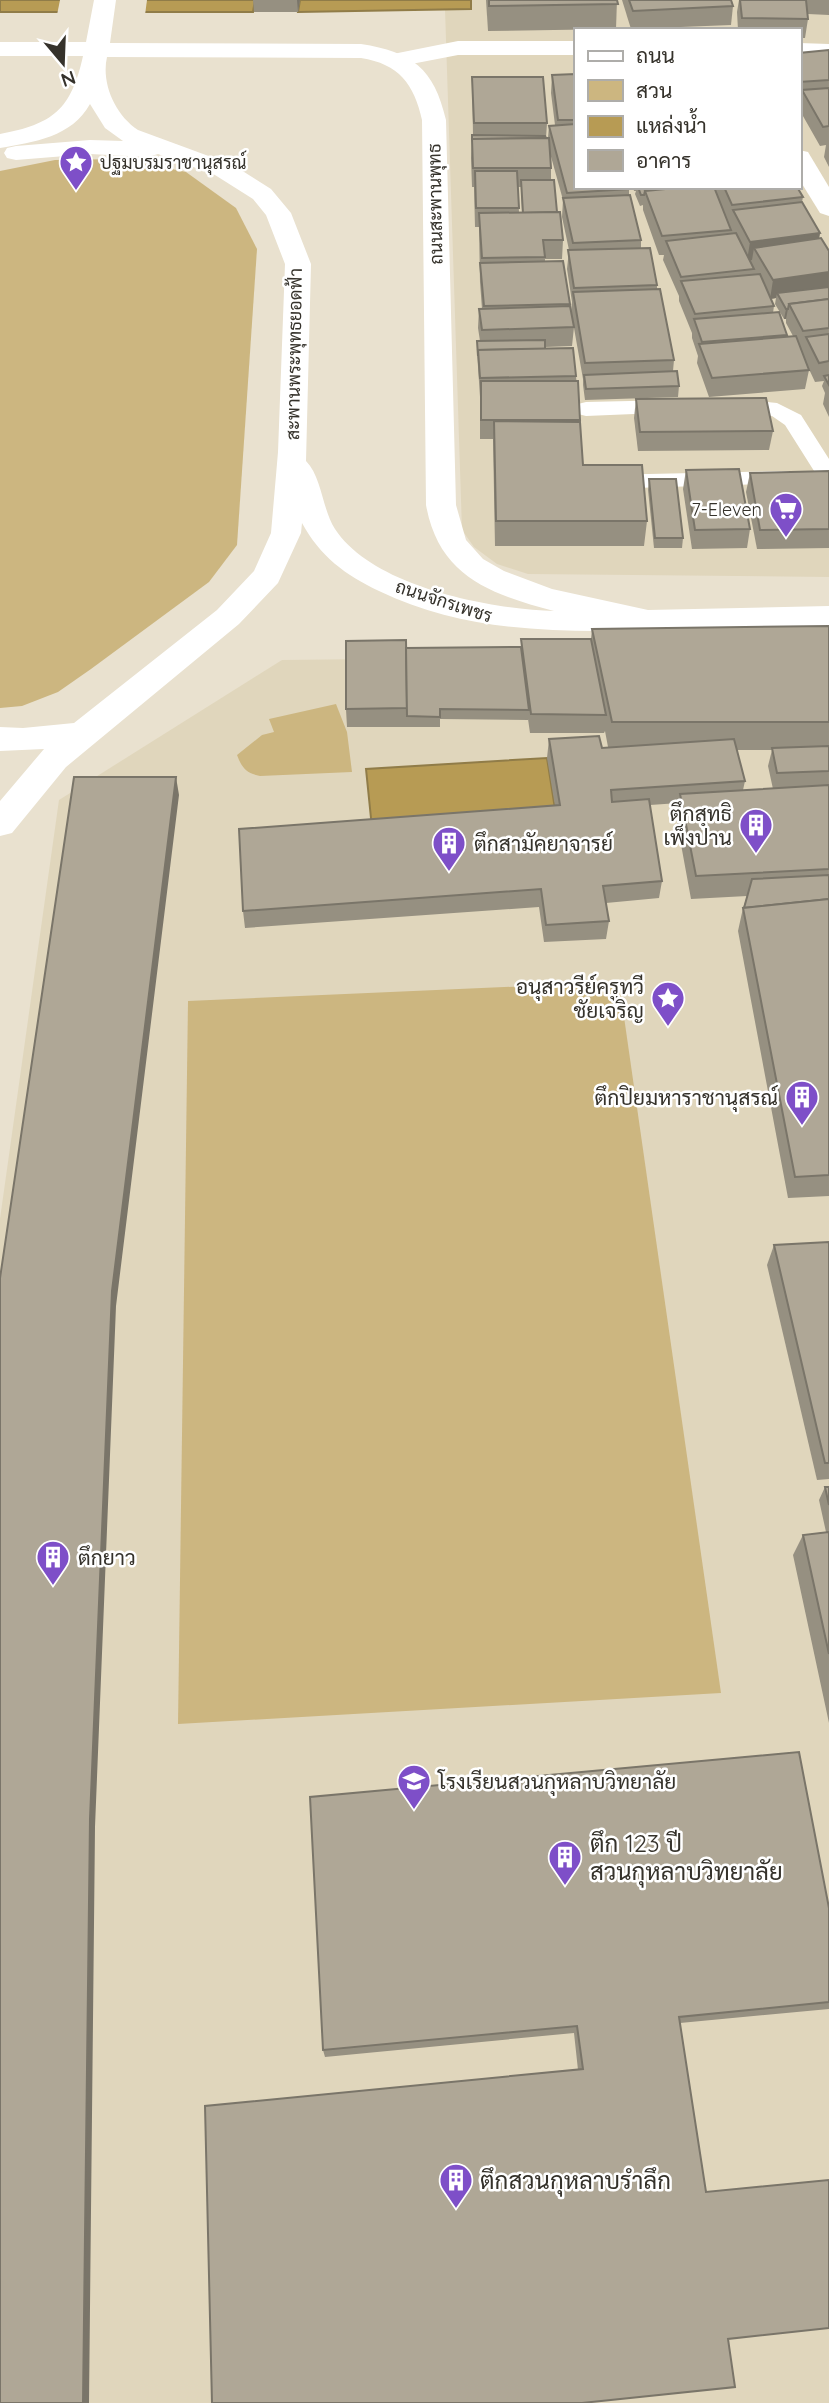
<svg xmlns="http://www.w3.org/2000/svg" width="829" height="2403" font-family="Quicksand,Sarabun,sans-serif">
  <style>
    .built { fill: #e0d6bc; fill-rule: evenodd }
    .green { fill: #ccb680 }
    .water { fill: #b79b54; stroke: #907c48; stroke-width: 2 }
    .pier { fill: #e9e1cf }
    .lines { fill: none; stroke-linecap: round; stroke-linejoin: round }
    .lane { fill: #fff; fill-rule: evenodd }
    .street { fill: #fff; fill-rule: evenodd }
    .secondary { fill: #fff; fill-rule: evenodd }
    .wall { fill: #969081; fill-rule: evenodd }
    .shaded-wall { fill: #7a7569 }
    .building { fill: #afa796; stroke: #7a7569; stroke-width: 2 }
    .labels { text-anchor: middle; dominant-baseline: central; stroke-width: 5; stroke-linejoin: round; paint-order: stroke }
    .far-poi-label { font-size: 18px; fill: #35322b; stroke: #fff; text-anchor: start }
    .far-street-label { font-size: 18px; fill: #35322b; stroke: #fff }
    .poi-label { font-size: 21px; fill: #35322b; stroke: #fff; text-anchor: end }
    .near-poi-label { font-size: 24px; fill: #35322b; stroke: #fff; text-anchor: start }
  </style>
  <rect width="100%" height="100%" fill="#e9e1cf"/>
  <g class="built">
    <path d="M471,0H829V577L528,574L497,564L474,547L462,530L445,9H471ZM575,30H799V187H575Z"/>
    <polygon points="829,654 829,2403 0,2403 0,1219 59,800 282,660"/>
  </g>
  <g class="green">
    <polygon points="124,159 186,172 236,208 257,249 237,545 209,582 91,669 58,692 22,706 0,708 0,171 55,160"/>
    <path d="M336,704L347,732L352,772L260,776C246,773 242,768 237,755L262,735L274,732L269,719Z"/>
    <polygon points="619,982 721,1693 178,1724 188,1001"/>
  </g>
  <g class="water">
    <polygon points="0,0 255,0 253,12 0,12"/>
    <polygon points="300,0 471,0 471,9 298,12"/>
    <polygon points="547,758 556,815 372,828 366,769"/>
  </g>
  <polygon class="pier" points="60,0 147,0 145,15 57,15"/>
  <g class="lines">
    <g class="lane">
      <polygon points="727,398 777,403 801,415 829,459 829,484 821,482 785,425 772,416 719,410 716,405 719,400"/>
      <polygon points="674,400 682,402 685,407 682,412 586,416 578,414 575,409 578,404 586,402"/>
      <polygon points="787,471 795,473 798,478 795,483 602,489 594,487 591,482 594,477 602,475"/>
    </g>
    <g class="street">
      <polygon points="458,41 575,41 575,55 458,55 396,67 388,65 384,60 388,55"/>
      <polygon points="799,43 829,44 829,58 799,57"/>
      <polygon points="799,150 808,152 829,187 829,216 820,213 799,179"/>
    </g>
    <path class="secondary" d="M94,0H116L110,43L361,44C412,52 434,68 446,120L456,505L466,540L483,559L504,571L552,589L648,610L829,606V626C774,628 719,629 665,630C566,632 470,635 379,591C345,575 320,556 302,523L301,533L278,583L239,624L66,767L12,833L0,836V801L44,749L0,751V727L23,728L74,723L217,610L254,571L271,533L278,452L285,264L266,215L253,199L215,175L158,154L148,157L90,154L16,160L7,158L4,153L7,148L16,146L90,140L123,141L105,128L90,104C72,137 34,142 0,148V134C53,124 71,110 83,56H0V42H86ZM107,57L361,58C399,64 414,84 422,120L426,505C439,577 491,594 554,611C490,609 373,587 335,529C322,509 322,477 306,461L311,264L291,213L271,189L233,165L138,130C115,115 101,83 107,57Z"/>
  </g>
  <g class="wall">
    <polygon points="253,0 300,0 298,12 254,12"/>
    <polygon points="486,0 617,0 616,29 488,31"/>
    <polygon points="622,0 731,0 733,6 731,25 631,29"/>
    <polygon points="739,0 829,0 829,15 808,14 808,19 805,38 799,38 799,30 738,30 737,12"/>
    <polygon points="829,50 829,167 824,157 826,145 820,146 799,109 801,101 799,101 799,53"/>
    <path d="M575,74V187L629,189V195L641,240V248L657,285V289L674,360L673,371L679,386L678,397L585,400L583,385V379L571,311L572,302L567,269L569,250L562,217L563,200L550,153L551,168V180L563,240L562,259H545V261L570,304L574,327L572,346L545,347V349L576,376L583,465L647,521L644,546H495L493,439H480V397L477,352V341H480L478,328L479,309H482L480,282L479,227H475L474,187H472L471,158L472,139L473,135L472,77L547,123L546,138H548L549,126L555,125L551,93L552,75ZM518,187H521L522,213H519Z"/>
    <path d="M633,187H714V188V187H797L803,197L802,202L820,233L819,239L829,251V417L823,404L825,393L822,386L824,381L815,382L808,367L809,370L805,389L709,397L697,363L698,356L692,338V333L679,301V296L663,260L664,255H659L643,210V205L640,206L635,194L636,191H634ZM776,298L775,304L784,319H786V323L793,336L787,337V335L773,313L774,306L771,299Z"/>
    <polygon points="636,399 773,431 769,450 638,451 634,418"/>
    <polygon points="686,470 750,529 747,548 692,549 683,489"/>
    <polygon points="829,471 829,548 757,549 746,492 750,473"/>
    <polygon points="649,479 683,538 682,548 654,548 648,490"/>
    <path d="M829,626V1196L788,1198L738,931L743,908L747,896L691,899L676,817L679,803L650,805L662,881L659,898L606,903L609,921L606,939L544,942L539,907L245,928L243,911L555,806L547,758L549,739L602,748L608,747L605,731L604,733H530L528,719V720L440,719V727H347L346,709L406,648L521,647V639H591L592,629ZM737,750H772L768,766L773,789L743,790L745,781Z"/>
    <polygon points="829,1242 829,1479 817,1480 767,1265 774,1245"/>
    <polygon points="825,1487 829,1487 829,1723 793,1555 803,1535 826,1532 819,1500"/>
    <polygon points="829,1908 829,2009 680,2023 706,2192 829,2328 578,2070 574,2033 325,2057 323,2050"/>
  </g>
  <g class="shaded-wall">
    <polygon points="297,0 300,0 298,12"/>
    <polygon points="820,233 816,252 754,248 752,260 747,261 750,242"/>
    <polygon points="829,272 829,290 777,293 776,298 770,299 773,280"/>
    <polygon points="786,309 788,309 786,319 784,319"/>
    <polygon points="176,777 179,795 116,1306 95,1827 89,2403 83,2403 90,1819 112,1291"/>
  </g>
  <g class="building">
    <polygon points="489,0 617,0 618,4 489,6"/>
    <polygon points="629,0 731,0 733,6 633,11"/>
    <polygon points="740,0 806,0 808,19 742,18"/>
    <polygon points="829,50 829,80 799,82 799,53"/>
    <polygon points="575,74 575,120 558,120 552,75"/>
    <polygon points="472,77 543,77 547,123 474,123"/>
    <polygon points="829,88 829,126 823,127 802,90"/>
    <polygon points="575,124 575,187 629,187 629,189 567,193 549,126"/>
    <polygon points="472,135 545,136 546,138 472,139"/>
    <polygon points="549,138 551,168 473,168 472,139"/>
    <polygon points="475,171 517,171 519,208 476,208"/>
    <polygon points="521,180 554,180 557,212 523,213"/>
    <polygon points="638,187 686,187 645,191 644,195 641,195"/>
    <polygon points="686,187 714,187 731,230 662,236 645,191"/>
    <polygon points="724,187 797,187 803,197 732,205"/>
    <polygon points="630,195 641,240 573,243 563,198"/>
    <polygon points="802,202 820,233 750,242 733,210"/>
    <polygon points="560,212 563,240 543,240 545,257 482,258 479,213"/>
    <polygon points="736,233 754,269 681,277 666,241"/>
    <polygon points="821,238 829,251 829,272 773,280 754,248"/>
    <polygon points="650,248 657,285 574,288 568,250"/>
    <polygon points="563,261 570,304 484,306 480,263"/>
    <polygon points="760,274 774,306 695,314 681,281"/>
    <polygon points="829,287 829,299 789,304 788,309 786,309 777,293"/>
    <polygon points="660,289 674,360 585,363 573,292"/>
    <polygon points="829,299 829,328 803,331 789,304"/>
    <polygon points="570,306 574,327 482,330 479,309"/>
    <polygon points="779,312 787,335 702,342 694,319"/>
    <polygon points="829,334 829,361 819,363 806,337"/>
    <polygon points="796,336 809,370 712,378 699,344"/>
    <polygon points="545,340 545,349 478,350 478,356 477,341"/>
    <polygon points="573,348 576,376 480,378 478,350"/>
    <polygon points="677,371 679,386 586,389 584,375"/>
    <polygon points="829,375 829,385 824,376"/>
    <polygon points="481,381 578,381 580,420 481,420"/>
    <polygon points="766,398 773,431 640,432 636,399"/>
    <polygon points="494,421 580,422 583,465 642,465 647,521 496,521"/>
    <polygon points="739,469 750,529 695,530 686,470"/>
    <polygon points="829,471 829,529 760,530 750,473"/>
    <polygon points="649,479 676,479 683,538 655,538"/>
    <polygon points="829,626 829,722 612,722 592,629"/>
    <polygon points="521,639 591,639 606,715 531,714"/>
    <polygon points="406,640 407,708 346,709 346,641"/>
    <polygon points="521,647 529,710 440,709 440,717 407,716 406,648"/>
    <polygon points="599,736 602,748 734,739 745,781 611,790 612,802 649,799 662,881 603,886 609,921 546,925 541,889 243,911 239,829 560,805 549,739"/>
    <polygon points="829,746 829,771 777,773 772,748"/>
    <polygon points="74,777 176,777 112,1291 90,1819 83,2403 0,2403 0,1278"/>
    <polygon points="829,785 829,869 696,876 680,794"/>
    <polygon points="829,875 829,899 744,908 752,879"/>
    <polygon points="829,899 829,1175 795,1177 743,908"/>
    <polygon points="829,1242 829,1463 825,1463 774,1245"/>
    <polygon points="825,1487 829,1487 829,1505"/>
    <polygon points="829,1532 829,1654 803,1535"/>
    <polygon points="799,1752 829,1908 829,2002 679,2017 706,2192 829,2180 829,2328 728,2339 735,2387 582,2403 212,2403 205,2106 583,2069 577,2026 323,2050 310,1797"/>
  </g>
  <defs>
    <symbol id="sight-pin" viewBox="-11 -11 22 30"><path d="M0 17L-7.5 6A9.5 9.5 0 1 1 7.5 6Z" fill="#7e4fc8" stroke="#fff"/><path d="M0-6L1.8-2.2L6-1.7L2.9 1.2L3.7 5.4L0 3.3L-3.7 5.4L-2.9 1.2L-6-1.7L-1.8-2.2Z" fill="#fff"/></symbol>
    <symbol id="supermarket-pin" viewBox="-11 -11 22 30"><path d="M0 17L-7.5 6A9.5 9.5 0 1 1 7.5 6Z" fill="#7e4fc8" stroke="#fff"/><path d="M-6-5.5h2.5l.6 2H6L4.5 2H-2.5L-4.4-4H-6ZM-1.5 3.2a1.3 1.3 0 1 0 .1 0ZM3 3.2a1.3 1.3 0 1 0 .1 0Z" fill="#fff"/></symbol>
    <symbol id="building-pin" viewBox="-11 -11 22 30"><path d="M0 17L-7.5 6A9.5 9.5 0 1 1 7.5 6Z" fill="#7e4fc8" stroke="#fff"/><path d="M-4-6H4V6H1V3H-1V6H-4ZM-2.5-4.3h1.7v1.8h-1.7ZM.8-4.3h1.7v1.8H.8ZM-2.5-1h1.7V.8h-1.7ZM.8-1h1.7V.8H.8Z" fill="#fff"/></symbol>
    <symbol id="school-pin" viewBox="-11 -11 22 30"><path d="M0 17L-7.5 6A9.5 9.5 0 1 1 7.5 6Z" fill="#7e4fc8" stroke="#fff"/><path d="M0-5L7-2L0 1L-7-2ZM-4 1L0 2.5L4 1V4Q0 6-4 4Z" fill="#fff"/></symbol>
  </defs>
  <g fill-rule="evenodd">
    <use href="#sight-pin" x="57" y="143" width="38" height="52"/>
    <use href="#supermarket-pin" x="767" y="490" width="38" height="52"/>
    <use href="#building-pin" x="737" y="806" width="38" height="52"/>
    <use href="#building-pin" x="430" y="824" width="38" height="52"/>
    <use href="#sight-pin" x="649" y="979" width="38" height="52"/>
    <use href="#building-pin" x="783" y="1078" width="38" height="52"/>
    <use href="#building-pin" x="34" y="1538" width="38" height="52"/>
    <use href="#school-pin" x="395" y="1762" width="38" height="52"/>
    <use href="#building-pin" x="546" y="1838" width="38" height="52"/>
    <use href="#building-pin" x="437" y="2161" width="38" height="52"/>
  </g>
  <g class="labels">
    <g class="far-poi-label">
      <text x="100" y="162">ปฐมบรมราชานุสรณ์</text>
      <text x="762" y="509" text-anchor="end">7-Eleven</text>
    </g>
    <g class="far-street-label">
      <text transform="translate(435 204) rotate(-91)">ถนนสะพานพุทธ</text>
      <text transform="translate(294 354) rotate(-89)">สะพานพระพุทธยอดฟ้า</text>
      <text transform="translate(444 601) rotate(18)">ถนนจักรเพชร</text>
    </g>
    <g class="poi-label">
      <text x="732" y="813">ตึกสุทธิ<tspan x="732" dy="24">เพ็งปาน</tspan></text>
      <text x="474" y="843" text-anchor="start">ตึกสามัคยาจารย์</text>
      <text x="644" y="986">อนุสาวรีย์ครูทวี<tspan x="644" dy="24">ชัยเจริญ</tspan></text>
      <text x="778" y="1097">ตึกปิยมหาราชานุสรณ์</text>
      <text x="78" y="1557" text-anchor="start">ตึกยาว</text>
      <text x="438" y="1781" text-anchor="start">โรงเรียนสวนกุหลาบวิทยาลัย</text>
    </g>
    <g class="near-poi-label">
      <text x="590" y="1843">ตึก 123 ปี<tspan x="590" dy="28">สวนกุหลาบวิทยาลัย</tspan></text>
      <text x="480" y="2180">ตึกสวนกุหลาบรำลึก</text>
    </g>
  </g>
  <rect x="574" y="28" width="228" height="161" fill="#ffffff" stroke="#aeadaa" stroke-width="2"/>
  <rect x="588" y="51" width="35" height="10" fill="#ffffff" stroke="#aeadaa" stroke-width="2"/>
  <text x="636" y="63" font-size="21" fill="#35322b">ถนน</text>
  <rect x="588" y="80" width="35" height="21" fill="#ccb680" stroke="#aeadaa" stroke-width="2"/>
  <text x="636" y="98" font-size="21" fill="#35322b">สวน</text>
  <rect x="588" y="116" width="35" height="21" fill="#b79b54" stroke="#aeadaa" stroke-width="2"/>
  <text x="636" y="133" font-size="21" fill="#35322b">แหล่งน้ำ</text>
  <rect x="588" y="150" width="35" height="21" fill="#afa796" stroke="#aeadaa" stroke-width="2"/>
  <text x="636" y="168" font-size="21" fill="#35322b">อาคาร</text>
  <g transform="translate(63 63) rotate(161)" stroke="#ffffff" stroke-width="5" paint-order="stroke">
  <path d="M0-5L12 26L0 18L-12 26Z" fill="#35322b"/>
  <text y="-10" font-size="19" font-weight="bold" text-anchor="middle" fill="#35322b">N</text>
  </g>
</svg>
